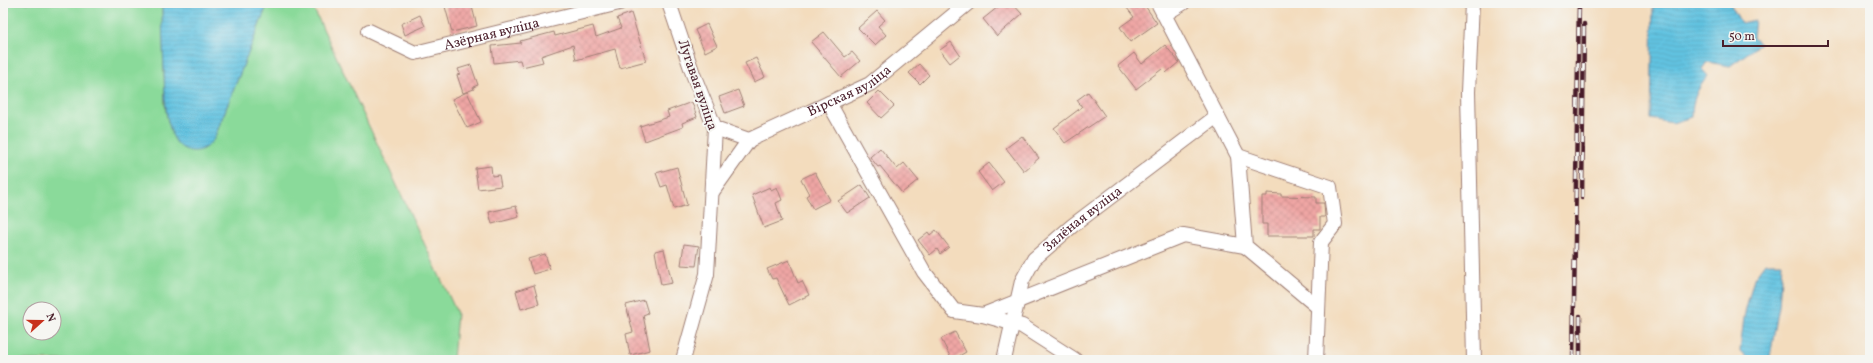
<svg xmlns="http://www.w3.org/2000/svg" width="1873" height="363" font-family="Vollkorn,serif">
  <style>
    .grass { fill: #8ada9a; stroke: #6a7c62; fill-rule: evenodd }
    .water { fill: url(#water-rules); stroke: #567186 }
    .building { fill: url(#building-cross-hatch) }
    .lines { fill: none; stroke-linecap: round; stroke-linejoin: round }
    .minor-casing { stroke: #9e7e74; stroke-width: 16 }
    .minor { stroke: #fff; stroke-width: 14 }
    .rail-casing { stroke: #4a1f2b; stroke-width: 4.5 }
    .rail { stroke: #f6f6f2; stroke-width: 3; stroke-dasharray: 9; stroke-linecap: butt }
    .labels { text-anchor: middle; dominant-baseline: central; stroke-width: 4; stroke-linejoin: round; paint-order: stroke }
    .street-label { font-size: 14px; fill: #4a1f2b; stroke: #f6f6f2 }
  </style>
  <defs>
    <pattern id="water-rules" width="6" height="5" patternUnits="userSpaceOnUse"><rect width="6" height="5" fill="#62c3e1"/><path d="M0 2.5h6" fill="none" stroke="#57a7c1"/></pattern>
    <pattern id="building-cross-hatch" width="8" height="8" patternUnits="userSpaceOnUse"><rect width="8" height="8" fill="#efa6a4"/><path d="M0 0l8 8M0 8l8-8" fill="none" stroke="#ce8e8d"/></pattern>
  </defs>
  <rect width="100%" height="100%" fill="#f6f6f2"/>
  <filter id="ink" filterUnits="userSpaceOnUse"><feTurbulence type="fractalNoise" baseFrequency=".025" numOctaves="2"/><feDisplacementMap in="SourceGraphic" scale="8" xChannelSelector="R" yChannelSelector="G"/><feConvolveMatrix kernelMatrix="1 2 1 2 8 2 1 2 1" color-interpolation-filters="sRGB"/></filter>
  <filter id="wash" filterUnits="userSpaceOnUse"><feTurbulence type="fractalNoise" baseFrequency=".012" numOctaves="4" result="noise"/><feDisplacementMap in="SourceGraphic" scale="16" xChannelSelector="R" yChannelSelector="G"/><feGaussianBlur stdDeviation="0.9" result="paint"/><feColorMatrix in="noise" values="0 0 0 0 0 0 0 0 0 0 0 0 0 0 0 0 0 1.4 0 .05"/><feComposite in="paint" operator="in"/></filter>
  <g filter="url(#wash)">
    <rect width="100%" height="100%" fill="#f3dcbd"/>
    <path class="grass" d="M3,3H162L165,104L168,122L214,139L268,3H311L457,313L453,360H3ZM30,309H54V333H30Z"/>
    <g class="water">
      <path d="M162,3H268L214,139C208,146 202,152 192,151C182,150 175,143 172,134C164,114 165,92 164,70C163,48 162,25 162,3Z"/>
      <path d="M1653,3H1730L1741,23L1755,20L1753,38L1760,44L1730,66L1707,62L1702,69L1708,76C1697,89 1692,100 1692,117L1672,123L1651,119Z"/>
      <polygon points="1765,263 1782,263 1779,306 1770,357 1746,357 1740,351 1744,317 1754,278"/>
    </g>
    <g id="blocks">
      <g class="building">
        <polygon points="444,3 471,3 477,26 452,32"/>
        <polygon points="1003,3 1012,3 1022,14 997,36 983,19"/>
        <polygon points="1123,3 1143,3 1157,23 1130,42 1120,27 1134,17"/>
        <polygon points="877,11 885,20 878,26 886,35 875,45 858,28"/>
        <polygon points="631,13 646,61 620,68 615,49 576,60 573,45 541,56 543,62 522,67 520,60 494,63 492,46 521,43 520,41 554,32 555,36 593,26 596,37 621,28 617,18"/>
        <polygon points="420,15 425,26 405,35 401,24"/>
        <polygon points="707,24 717,46 705,52 695,30"/>
        <polygon points="824,32 845,57 852,52 860,61 841,77 811,42"/>
        <polygon points="951,42 960,55 950,63 940,50"/>
        <polygon points="1165,45 1179,62 1166,73 1162,69 1136,89 1118,66 1134,53 1142,64"/>
        <polygon points="756,58 765,77 754,82 745,63"/>
        <polygon points="919,64 929,75 920,84 909,73"/>
        <polygon points="471,65 478,85 473,87 474,89 463,93 457,75 460,74 458,69"/>
        <polygon points="738,90 744,106 725,113 719,97"/>
        <polygon points="879,91 894,106 881,118 867,103"/>
        <polygon points="467,92 481,122 467,128 452,99"/>
        <polygon points="1088,92 1105,116 1065,143 1054,128 1082,107 1077,100"/>
        <polygon points="692,102 697,117 682,123 683,127 645,141 640,126 669,117 667,111"/>
        <polygon points="1022,136 1039,158 1024,171 1006,148"/>
        <polygon points="880,148 897,169 904,163 918,180 902,193 880,166 878,167 870,157"/>
        <polygon points="989,163 1004,182 992,191 978,172"/>
        <polygon points="491,166 492,176 499,175 501,186 478,189 475,168"/>
        <polygon points="677,167 687,205 674,209 667,185 661,187 656,173"/>
        <polygon points="815,172 830,200 813,209 806,196 809,194 801,179"/>
        <polygon points="862,185 870,198 847,213 838,201"/>
        <polygon points="770,187 771,190 777,187 782,200 776,203 782,221 764,228 752,195"/>
        <polygon points="1267,193 1281,194 1281,196 1316,197 1316,203 1324,203 1325,217 1320,217 1320,229 1314,229 1314,236 1267,236 1267,224 1262,224 1262,196 1267,196"/>
        <polygon points="516,206 519,217 492,224 489,212"/>
        <polygon points="936,230 949,247 940,254 937,249 930,255 918,240 928,232 930,235"/>
        <polygon points="684,244 699,246 696,266 681,265"/>
        <polygon points="664,249 672,283 661,285 655,251"/>
        <polygon points="545,254 550,269 533,274 528,259"/>
        <polygon points="789,260 798,283 802,281 809,295 789,305 776,278 772,279 767,269"/>
        <polygon points="534,285 539,304 521,309 516,291"/>
        <polygon points="644,300 648,313 643,315 650,350 630,355 626,334 633,332 626,305"/>
        <polygon points="955,332 966,352 952,360 941,339"/>
      </g>
    </g>
  </g>
  <g filter="url(#ink)">
    <use href="#blocks" fill-opacity="0" stroke="#9e7e74" stroke-width="1"/>
    <g class="lines">
      <defs>
        <g id="minor">
          <polyline points="669,3 693,74 715,128 707,274 683,360"/>
          <polyline points="1158,3 1238,156 1245,246 1318,307"/>
          <polyline points="1472,3 1468,92 1474,360"/>
          <polyline points="1165,14 1183,3"/>
          <path id="s1" d="M369,31L415,53L619,3"/>
          <polyline points="829,103 924,272 954,311 983,315 1022,326 1075,360"/>
          <path id="s2" d="M715,128L749,140L870,84L968,3"/>
          <polyline points="1238,156 1330,187 1335,224 1321,242 1316,360"/>
          <polyline points="712,192 749,140"/>
          <polyline points="983,315 1183,235 1245,246"/>
          <path id="s3" d="M1004,360L1022,281L1034,259L1072,226L1217,116"/>
        </g>
      </defs>
      <use href="#minor" class="minor-casing"/>
      <use href="#minor" class="minor"/>
      <defs>
        <g id="rail">
          <polyline points="1582,198 1584,24"/>
          <polyline points="1573,360 1579,3"/>
          <polyline points="1580,360 1580,316"/>
        </g>
      </defs>
      <use href="#rail" class="rail-casing"/>
      <use href="#rail" class="rail"/>
    </g>
  </g>
  <g class="labels">
    <g class="street-label">
      <text stroke="none"><textPath href="#s1" startOffset="130">Азёрная вуліца</textPath></text>
      <text transform="translate(697 85) rotate(71)">Лугавая вуліца</text>
      <text stroke="none"><textPath href="#s2" startOffset="148">Вірская вуліца</textPath></text>
      <text stroke="none"><textPath href="#s3" startOffset="169">Зялёная вуліца</textPath></text>
    </g>
  </g>
  <rect width="1873" height="363" fill="none" stroke="#f6f6f2" stroke-width="16"/>
  <g transform="translate(42 321) rotate(69)"><circle r="19" fill="#f6f6f2" stroke="#b1a0a2"/>
  <path d="M0-3L7 15L0 10L-7 15Z" fill="#c8321e"/>
  <text y="-6" font-size="11" font-weight="bold" text-anchor="middle" fill="#4a1f2b">N</text>
  </g>
  <path d="M1723 40v6h105v-6" fill="none" stroke="#4a1f2b" stroke-width="2"/>
  <text x="1729" y="40" font-size="12" fill="#4a1f2b" stroke="#f6f6f2" stroke-width="3" paint-order="stroke">50 m</text>
</svg>
